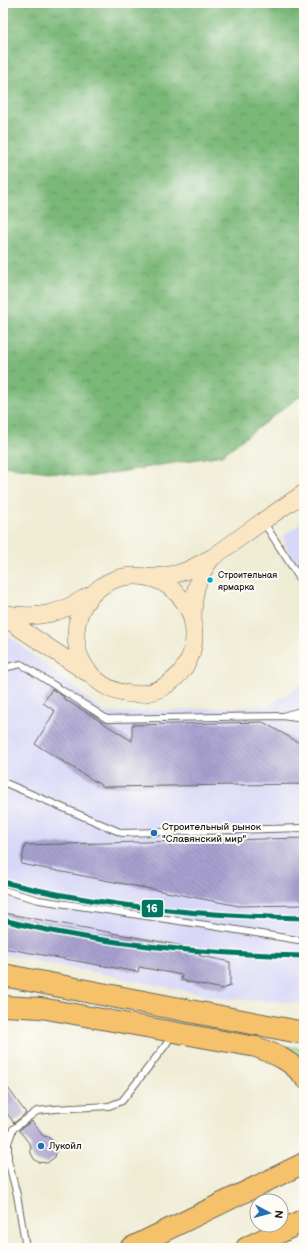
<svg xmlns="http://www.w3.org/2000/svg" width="307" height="1251" font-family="'Balsamiq Sans',sans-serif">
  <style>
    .built { fill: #d7d7f8 }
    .grass { fill: url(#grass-tufts); stroke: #5a7a54 }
    .forest { fill: url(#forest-crowns); stroke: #4b6a4a }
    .building { fill: url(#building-back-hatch) }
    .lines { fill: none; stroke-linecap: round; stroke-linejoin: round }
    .lane-casing { stroke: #66655c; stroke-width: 8 }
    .secondary-casing { stroke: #66655c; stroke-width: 18 }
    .primary-casing { stroke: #66655c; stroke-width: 22 }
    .highway-casing { stroke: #66655c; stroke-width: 24 }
    .lane { stroke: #fff; stroke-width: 6 }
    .secondary { stroke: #fbe6c4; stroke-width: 17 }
    .primary { stroke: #f5c16b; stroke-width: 20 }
    .highway { stroke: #f5c16b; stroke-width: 22 }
    .metro-1-casing { stroke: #fdfcf7; stroke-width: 8 }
    .metro-1 { stroke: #007763; stroke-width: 5 }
    .bus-dot { fill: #00a9ce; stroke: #fdfcf7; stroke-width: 1.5 }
    .poi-dot { fill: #1f6fb2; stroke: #fdfcf7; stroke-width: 1.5 }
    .labels { text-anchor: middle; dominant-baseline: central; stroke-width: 4; stroke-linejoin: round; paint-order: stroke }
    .bus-label { font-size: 9px; fill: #1c1c1c; stroke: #fdfcf7; text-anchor: start }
    .poi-label { font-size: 10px; fill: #1c1c1c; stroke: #fdfcf7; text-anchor: start }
    .line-badge { stroke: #fdfcf7; stroke-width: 1.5 }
    .badge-label { font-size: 11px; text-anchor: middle; font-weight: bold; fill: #fff }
  </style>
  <defs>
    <pattern id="grass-tufts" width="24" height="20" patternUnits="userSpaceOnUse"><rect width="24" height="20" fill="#99d78c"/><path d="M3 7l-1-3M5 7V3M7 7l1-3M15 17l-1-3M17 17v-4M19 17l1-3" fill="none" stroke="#83b878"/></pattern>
    <pattern id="forest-crowns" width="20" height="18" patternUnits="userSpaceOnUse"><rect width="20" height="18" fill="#7ab878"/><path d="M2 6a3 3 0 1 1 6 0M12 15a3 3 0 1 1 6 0" fill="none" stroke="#639562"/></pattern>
    <pattern id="building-back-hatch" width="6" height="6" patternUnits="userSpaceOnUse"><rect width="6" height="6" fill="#a8a1d0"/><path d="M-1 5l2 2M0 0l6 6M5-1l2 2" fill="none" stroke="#8882a8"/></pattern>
  </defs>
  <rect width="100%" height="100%" fill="#fdfcf7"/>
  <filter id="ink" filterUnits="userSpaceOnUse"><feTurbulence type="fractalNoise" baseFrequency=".025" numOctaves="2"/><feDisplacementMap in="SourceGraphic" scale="8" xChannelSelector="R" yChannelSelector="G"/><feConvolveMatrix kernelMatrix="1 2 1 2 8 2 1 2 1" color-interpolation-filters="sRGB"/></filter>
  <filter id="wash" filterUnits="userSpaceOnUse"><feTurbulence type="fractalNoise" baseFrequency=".012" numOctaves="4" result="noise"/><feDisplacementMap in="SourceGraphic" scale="16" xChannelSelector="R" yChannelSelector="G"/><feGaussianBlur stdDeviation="0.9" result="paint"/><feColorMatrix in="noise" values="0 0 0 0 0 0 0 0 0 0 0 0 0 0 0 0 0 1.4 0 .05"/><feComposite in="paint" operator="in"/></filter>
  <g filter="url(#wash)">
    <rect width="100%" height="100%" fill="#efecd4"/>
    <g class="built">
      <polygon points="304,521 304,598 283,536"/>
      <polygon points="3,631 105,713 268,706 304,683 304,1003 226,999 22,958 3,954"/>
    </g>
    <polygon class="grass" points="272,1044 304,1049 304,1065 295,1054"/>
    <polygon class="forest" points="3,3 304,3 304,393 222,455 88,477 3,466"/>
    <g id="blocks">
      <g class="building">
        <polygon points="52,689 64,697 63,698 132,741 132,725 263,722 303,745 304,784 104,787 35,744 55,711 43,703"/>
        <polygon points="304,838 304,905 239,906 21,864 25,845"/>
        <polygon points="3,913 184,946 183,952 230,962 230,986 222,989 181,980 182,975 139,967 138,972 3,948"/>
        <polygon points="3,1081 26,1113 14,1123 3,1108"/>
        <polygon points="32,1121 43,1136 48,1137 55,1143 57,1148 55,1157 47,1163 38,1162 34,1159 30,1151 31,1146 19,1130"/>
      </g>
    </g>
  </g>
  <g filter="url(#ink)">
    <use href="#blocks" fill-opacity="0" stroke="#66655c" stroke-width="1"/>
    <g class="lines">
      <defs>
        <g id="lane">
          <polyline points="264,523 304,585"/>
          <polyline points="3,668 21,664 107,719 282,716 304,719"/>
          <polyline points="286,715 304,710"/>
          <polyline points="3,782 122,833 304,828"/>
          <polyline points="3,890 39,900 206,925 298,940 304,940"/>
          <polyline points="26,1248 17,1195 8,1160 8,1143 13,1129 37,1111 55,1109 109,1106 122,1101 165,1046 172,1035"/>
        </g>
        <g id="secondary">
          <circle cx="135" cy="635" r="59"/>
          <polyline points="149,578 176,574 188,570 213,557 263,521 304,493"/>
          <path d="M3,613C37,620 60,614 88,596"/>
          <polyline points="3,617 86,672"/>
          <path d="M193,620C193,594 196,579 211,559"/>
        </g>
        <g id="primary">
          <path d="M3,1006L41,1008L256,1047C275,1054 292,1061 304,1077"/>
          <polyline points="130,1248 304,1163"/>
        </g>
        <g id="highway">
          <polyline points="3,975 304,1033"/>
          <polyline points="247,1248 304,1220"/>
        </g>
      </defs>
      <use href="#lane" class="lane-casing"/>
      <use href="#secondary" class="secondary-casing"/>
      <use href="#primary" class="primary-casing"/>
      <use href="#highway" class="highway-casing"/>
      <use href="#lane" class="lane"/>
      <use href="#secondary" class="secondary"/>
      <use href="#primary" class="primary"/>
      <use href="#highway" class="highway"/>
      <defs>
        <g id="metro-1">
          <path d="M3,882C101,907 203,916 304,918"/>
          <path d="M3,920C101,945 203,954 304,956"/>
        </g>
      </defs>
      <use href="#metro-1" class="metro-1-casing"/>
      <use href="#metro-1" class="metro-1"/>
    </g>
  </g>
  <circle class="bus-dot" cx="210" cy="580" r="3.5"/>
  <g class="poi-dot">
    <circle cx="154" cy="833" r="4"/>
    <circle cx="41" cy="1146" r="4"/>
  </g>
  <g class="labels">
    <g class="bus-label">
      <text x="218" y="575">Строительная<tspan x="218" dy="12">ярмарка</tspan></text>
    </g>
    <g class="poi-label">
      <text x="162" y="827">Строительный рынок<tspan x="162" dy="12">"Славянский мир"</tspan></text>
      <text x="49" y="1146">Лукойл</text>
    </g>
  </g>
  <rect class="line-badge" x="141" y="899" width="23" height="19" rx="4" fill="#007763"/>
  <g class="badge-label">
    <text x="152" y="912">16</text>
  </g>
  <rect width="307" height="1251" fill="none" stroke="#fdfcf7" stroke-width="16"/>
  <g transform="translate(269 1213) rotate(97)"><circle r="19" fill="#fdfcf7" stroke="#a3a29f"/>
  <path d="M0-3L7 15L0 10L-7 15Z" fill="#1f6fb2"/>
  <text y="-6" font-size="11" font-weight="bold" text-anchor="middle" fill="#1c1c1c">N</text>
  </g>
</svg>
